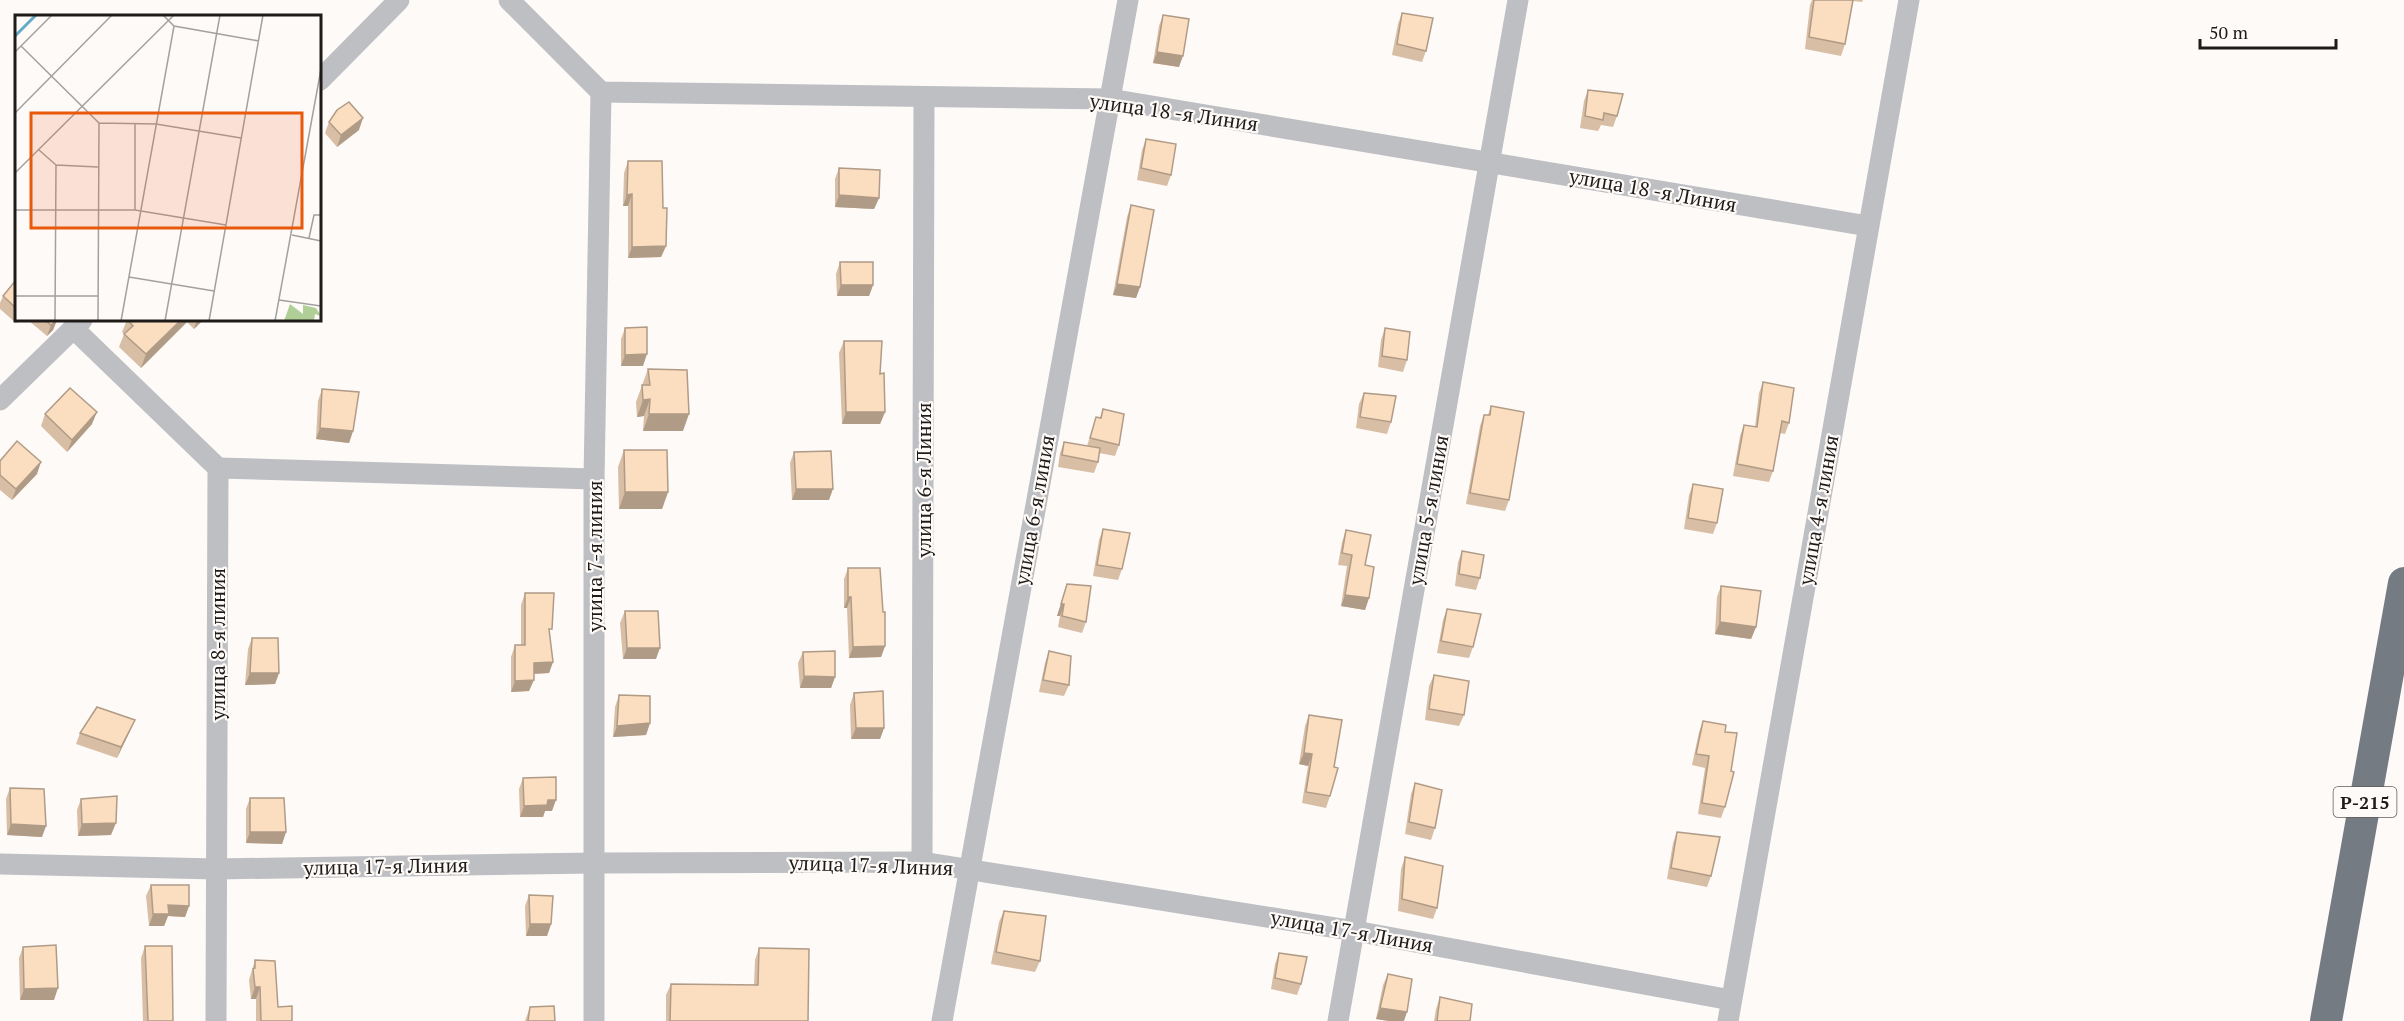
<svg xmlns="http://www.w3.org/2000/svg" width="2404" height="1021" font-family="'PT Serif',serif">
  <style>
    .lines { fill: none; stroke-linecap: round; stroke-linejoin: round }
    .minor { stroke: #bdbfc3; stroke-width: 21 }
    .highway { stroke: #757b82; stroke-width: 32 }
    .wall { fill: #d8bea5 }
    .shaded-wall { fill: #b09b86 }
    .building { fill: #fbddc0; stroke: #b09b86; stroke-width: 1.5 }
    .labels { text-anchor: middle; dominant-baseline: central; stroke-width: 4.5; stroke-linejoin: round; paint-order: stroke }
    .shield { fill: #fefaf8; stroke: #605d5b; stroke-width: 1.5 }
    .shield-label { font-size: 18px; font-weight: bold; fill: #1d1a18 }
    .street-label { font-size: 20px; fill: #1d1a18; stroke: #fefaf8 }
    .inset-river { fill: none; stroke: #63abc8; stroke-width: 3 }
    .inset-road { fill: none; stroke: #a4a09e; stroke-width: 1.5 }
    .view { fill: #e8590c; fill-opacity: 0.15; stroke: #e8590c; stroke-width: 3 }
    .inset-edge { fill: none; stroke: #1d1a18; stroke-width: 3 }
  </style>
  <rect width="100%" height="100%" fill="#fefaf8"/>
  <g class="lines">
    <g class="minor">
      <polyline points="509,0 601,92 1110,99 1868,226"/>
      <polyline points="320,80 399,0"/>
      <polyline points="73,328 218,468 216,1021"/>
      <polyline points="0,400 82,320"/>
      <polyline points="218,468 594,479"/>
      <polyline points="922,862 924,98"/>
      <polyline points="0,864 216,869 594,863 922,862 1355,931 1731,1000"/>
      <polyline points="594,1021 594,479 601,92"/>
      <polyline points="942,1021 1128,0"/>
      <polyline points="1338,1021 1518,0"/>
      <polyline points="1728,1021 1909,0"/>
    </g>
    <polyline class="highway" points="2326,1021 2404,583"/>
  </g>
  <g class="wall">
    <polygon points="1812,0 1863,0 1862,2 1853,1 1845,44 1841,56 1805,49 1810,5"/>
    <polygon points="1402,13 1426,51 1422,62 1392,55 1398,24"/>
    <polygon points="1163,15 1179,67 1153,63 1159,26"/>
    <polygon points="1588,90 1617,116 1613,127 1601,125 1598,131 1580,128 1584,101"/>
    <polygon points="329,122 359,130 337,147 325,133"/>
    <polygon points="1146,139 1171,175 1167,186 1137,180 1142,150"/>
    <polygon points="628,161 663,208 666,246 661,257 628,258 628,206 623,206 624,173"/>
    <polygon points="839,168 879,198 874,209 835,207 835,179"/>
    <polygon points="1131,205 1140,287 1136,298 1113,295 1127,217"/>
    <polygon points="840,262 873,285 869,296 837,296 836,274"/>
    <polygon points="16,280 16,320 22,320 16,323 0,309 0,303 3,296"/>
    <polygon points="28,320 57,320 53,330 47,336"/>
    <polygon points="127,320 203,320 194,329 187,322 141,368 119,347 124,334 122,332"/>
    <polygon points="625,328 643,366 621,366 621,339"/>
    <polygon points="1385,328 1407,360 1403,372 1378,367 1381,340"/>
    <polygon points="844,341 880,374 885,412 880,424 842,424 839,353"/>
    <polygon points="648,369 683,431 643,431 644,416 637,417 636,402"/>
    <polygon points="1763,382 1789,423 1785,434 1780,433 1773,471 1769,482 1733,476 1740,436 1744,425 1755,427 1759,393"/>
    <polygon points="322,389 353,431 349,443 316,439 318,401"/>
    <polygon points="1364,393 1391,422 1387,434 1356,428 1359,404"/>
    <polygon points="1491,406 1509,500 1505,511 1466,504 1480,426 1484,415 1488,415"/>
    <polygon points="1103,409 1119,445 1115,456 1099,453 1098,462 1094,473 1058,467 1060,453 1064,442 1087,446 1096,417 1100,418"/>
    <polygon points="45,414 92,424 67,452 41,426"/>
    <polygon points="624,450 668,492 662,509 619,509 618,467"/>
    <polygon points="794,452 829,500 792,500 790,463"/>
    <polygon points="0,461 37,474 12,500 0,490"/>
    <polygon points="1693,484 1717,523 1713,534 1684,529 1689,495"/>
    <polygon points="1103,529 1122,569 1118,580 1093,576 1099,540"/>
    <polygon points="1346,530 1365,565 1369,598 1365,610 1341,606 1347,566 1338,565 1342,542"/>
    <polygon points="1462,551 1480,578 1476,590 1455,586 1458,562"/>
    <polygon points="848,568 883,612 885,646 881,657 849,658 847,608 844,608 844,579"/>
    <polygon points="1067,584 1086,622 1082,633 1058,627 1060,616 1057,616"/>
    <polygon points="1721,586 1756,627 1751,639 1715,634 1717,597"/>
    <polygon points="525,593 550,636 553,662 549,673 534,674 529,691 511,692 511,657 515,645 521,645 521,605"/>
    <polygon points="1447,609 1473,647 1469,658 1437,653 1443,620"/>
    <polygon points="625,611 656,659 623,659 620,623"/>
    <polygon points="252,638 279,673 275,684 245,685 248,649"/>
    <polygon points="1049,651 1069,685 1064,696 1039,692 1045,663"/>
    <polygon points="803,652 835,677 831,688 800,688 798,663"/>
    <polygon points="1434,675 1464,715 1459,726 1425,720 1429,686"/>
    <polygon points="854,693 884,728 880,739 851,739 850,705"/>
    <polygon points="619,695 650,723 646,735 613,737 615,707"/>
    <polygon points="1309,715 1334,767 1330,796 1326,808 1302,803 1308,766 1299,764 1305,726"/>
    <polygon points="1703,721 1725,732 1725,807 1721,818 1698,814 1705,768 1692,765 1699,732"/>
    <polygon points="130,731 117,758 76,744 80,733"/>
    <polygon points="523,778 552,811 545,811 543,817 520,817 519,789"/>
    <polygon points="1415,783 1435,828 1431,840 1405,834 1411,794"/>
    <polygon points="10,788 42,837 7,835 6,799"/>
    <polygon points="250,798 286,832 282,844 246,843 246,809"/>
    <polygon points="81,799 111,835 78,836 77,810"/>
    <polygon points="1677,832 1711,876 1707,887 1667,879 1673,843"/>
    <polygon points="1405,857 1437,908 1433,919 1398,911 1401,869"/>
    <polygon points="151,885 189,906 185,917 168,916 164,926 149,926 146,896"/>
    <polygon points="529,895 551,924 547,936 526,936 525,906"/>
    <polygon points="1004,911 1040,961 1035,972 991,964 999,922"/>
    <polygon points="145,946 173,1021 143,1021 141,958"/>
    <polygon points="23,947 54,1000 20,1000 19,958"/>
    <polygon points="759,948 808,1021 666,1021 666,995 671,984 754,985 755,960"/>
    <polygon points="1279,953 1301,984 1297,995 1271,989 1275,964"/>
    <polygon points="255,960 278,1007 292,1021 256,1021 256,999 251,999 249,980"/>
    <polygon points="1388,974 1404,1021 1389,1021 1376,1019 1383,985"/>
    <polygon points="1440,997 1470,1021 1434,1021 1436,1009"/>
    <polygon points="530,1007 555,1021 525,1021"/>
  </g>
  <g class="shaded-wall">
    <polygon points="1157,52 1183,56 1179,67 1153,63"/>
    <polygon points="363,118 359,130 337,147 341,135"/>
    <polygon points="632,194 628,206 623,206 627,195"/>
    <polygon points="839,195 879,198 874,209 835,207"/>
    <polygon points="666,246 661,257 628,258 632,247"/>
    <polygon points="1117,284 1140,287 1136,298 1113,295"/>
    <polygon points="841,285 873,285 869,296 837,296"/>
    <polygon points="57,320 53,330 47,336 51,325"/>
    <polygon points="181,320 188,320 187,322 141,368 146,354"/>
    <polygon points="197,320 203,320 194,329"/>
    <polygon points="647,354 643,366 621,366 625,355"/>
    <polygon points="650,399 644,416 637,417 643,400"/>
    <polygon points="97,412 92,424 67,452 72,440"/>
    <polygon points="846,412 885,412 880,424 842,424"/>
    <polygon points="649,414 689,414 683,431 643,431"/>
    <polygon points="320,428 353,431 349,443 316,439"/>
    <polygon points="41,462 37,474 12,500 16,489"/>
    <polygon points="796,489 833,489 829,500 792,500"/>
    <polygon points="625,492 668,492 662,509 619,509"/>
    <polygon points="1345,595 1369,598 1365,610 1341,606"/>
    <polygon points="848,597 851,597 847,608 844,608"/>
    <polygon points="1061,604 1064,604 1060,616 1057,616"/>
    <polygon points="1720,622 1756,627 1751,639 1715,634"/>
    <polygon points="885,646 881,657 849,658 853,647"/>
    <polygon points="627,648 660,648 656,659 623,659"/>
    <polygon points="553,662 549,673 530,674 534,663"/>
    <polygon points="250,673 279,673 275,684 245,685"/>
    <polygon points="804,676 835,677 831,688 800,688"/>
    <polygon points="534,680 529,691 511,692 515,681"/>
    <polygon points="135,720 130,731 117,758 121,747"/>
    <polygon points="650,723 646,735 613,737 617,726"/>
    <polygon points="856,728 884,728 880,739 851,739"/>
    <polygon points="1304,753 1312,754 1308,766 1299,764"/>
    <polygon points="548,800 556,800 552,811 545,811 543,817 520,817 524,806"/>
    <polygon points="116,823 111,835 78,836 82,824"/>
    <polygon points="11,824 46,826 42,837 7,835"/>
    <polygon points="250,832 286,832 282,844 246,843"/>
    <polygon points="168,905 189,906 185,917 168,916 164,926 149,926 153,914"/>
    <polygon points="530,924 551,924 547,936 526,936"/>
    <polygon points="255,987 260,987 256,999 251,999"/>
    <polygon points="58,988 54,1000 20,1000 24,989"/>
    <polygon points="1380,1008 1407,1012 1404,1021 1389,1021 1376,1019"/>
  </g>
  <g class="building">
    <polygon points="1814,0 1853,0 1845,44 1809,37"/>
    <polygon points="1402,13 1433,18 1426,51 1397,44"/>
    <polygon points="1163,15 1189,19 1183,56 1157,52"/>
    <polygon points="1588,90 1623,94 1617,116 1604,113 1603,120 1585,116"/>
    <polygon points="349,102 363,118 341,135 329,122 337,110"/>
    <polygon points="1146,139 1176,144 1171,175 1141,168"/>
    <polygon points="628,161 662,161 663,208 667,208 666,246 632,247 632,194 627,195"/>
    <polygon points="839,168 880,170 879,198 839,195"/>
    <polygon points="1131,205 1154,210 1140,287 1117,284"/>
    <polygon points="840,262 873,262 873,285 841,285"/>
    <polygon points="16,280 16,308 3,296"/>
    <polygon points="45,320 57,320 51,325"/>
    <polygon points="128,320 181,320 146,354 124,334 133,326"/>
    <polygon points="647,327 647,354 625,355 625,328"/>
    <polygon points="1385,328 1410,332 1407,360 1382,356"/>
    <polygon points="844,341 882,341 880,374 884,373 885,412 846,412"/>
    <polygon points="648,369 687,370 689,414 649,414 650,399 643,400 642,385 650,385"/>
    <polygon points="1763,382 1794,388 1789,423 1782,421 1773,471 1737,464 1744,425 1757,427"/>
    <polygon points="70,388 97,412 72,440 45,414"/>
    <polygon points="322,389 359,392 353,431 320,428"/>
    <polygon points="1364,393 1396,396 1391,422 1360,417"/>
    <polygon points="1491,406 1524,412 1509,500 1470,493 1484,415 1490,415"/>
    <polygon points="1103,409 1124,414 1119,445 1090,438 1096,417 1101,418"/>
    <polygon points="17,441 41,462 16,489 0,475 0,461"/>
    <polygon points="1064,442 1100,448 1098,462 1062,455"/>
    <polygon points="624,450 667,450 668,492 625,492"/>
    <polygon points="831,451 833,489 796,489 794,452"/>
    <polygon points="1693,484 1723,489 1717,523 1688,518"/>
    <polygon points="1103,529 1130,533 1122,569 1097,565"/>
    <polygon points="1346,530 1371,535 1365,565 1374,567 1369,598 1345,595 1352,555 1342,553"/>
    <polygon points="1462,551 1484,555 1480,578 1459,574"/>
    <polygon points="848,568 880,568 883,612 885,612 885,646 853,647 851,597 848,597"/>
    <polygon points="1067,584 1091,586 1086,622 1062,616 1064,604 1061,604"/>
    <polygon points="1721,586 1761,591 1756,627 1720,622"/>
    <polygon points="525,593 554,593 552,629 549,629 553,662 534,663 534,680 515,681 515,645 525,645"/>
    <polygon points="1447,609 1481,614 1473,647 1441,641"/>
    <polygon points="625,611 658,611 660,648 627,648"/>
    <polygon points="252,638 278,638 279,673 250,673"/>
    <polygon points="835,651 835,677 804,676 803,652"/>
    <polygon points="1049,651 1071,656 1069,685 1043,680"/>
    <polygon points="1434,675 1469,681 1464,715 1429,709"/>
    <polygon points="883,691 884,728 856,728 854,693"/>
    <polygon points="619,695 650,696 650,723 617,726"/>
    <polygon points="97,707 135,720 121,747 80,733"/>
    <polygon points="1309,715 1342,720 1334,767 1338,768 1330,796 1306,792 1312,754 1304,753"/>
    <polygon points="1703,721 1726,725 1725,732 1737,733 1731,771 1734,772 1725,807 1702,803 1709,756 1696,754"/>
    <polygon points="556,777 556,800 548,800 547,805 524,806 523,778"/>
    <polygon points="1415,783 1442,790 1435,828 1409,822"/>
    <polygon points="10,788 44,789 46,826 11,824"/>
    <polygon points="117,796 116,823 82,824 81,799"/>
    <polygon points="250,798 284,798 286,832 250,832"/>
    <polygon points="1677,832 1720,837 1711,876 1671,868"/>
    <polygon points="1405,857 1443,866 1437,908 1402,899"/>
    <polygon points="151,885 189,885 189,906 168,905 169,914 153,914"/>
    <polygon points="529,895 553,896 551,924 530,924"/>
    <polygon points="1004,911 1046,916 1040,961 996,952"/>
    <polygon points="56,945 58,988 24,989 23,947"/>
    <polygon points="145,946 172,946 173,1021 148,1021"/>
    <polygon points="759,948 809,949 808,1021 670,1021 671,984 758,985"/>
    <polygon points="1279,953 1307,957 1301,984 1275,978"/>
    <polygon points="255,960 275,961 278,1007 292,1006 292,1021 261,1021 260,987 255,987 253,969 255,968"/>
    <polygon points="1388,974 1412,979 1407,1012 1380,1008"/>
    <polygon points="1440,997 1472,1004 1470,1021 1437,1021"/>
    <polygon points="554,1006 555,1021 528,1021 530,1007"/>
  </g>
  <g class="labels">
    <rect class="shield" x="2333.5" y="787" width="63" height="30" rx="4.5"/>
    <g class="shield-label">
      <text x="2365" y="802">Р-215</text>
    </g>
    <g class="street-label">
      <text transform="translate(1174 112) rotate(8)">улица 18 -я Линия</text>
      <text transform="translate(1653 190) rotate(10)">улица 18 -я Линия</text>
      <text transform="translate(923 480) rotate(-90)">улица 6-я Линия</text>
      <text transform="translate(1034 510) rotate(-80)">улица 6-я линия</text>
      <text transform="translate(1428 510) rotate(-80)">улица 5-я линия</text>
      <text transform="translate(1818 510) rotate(-80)">улица 4-я линия</text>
      <text transform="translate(594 556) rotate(-90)">улица 7-я линия</text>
      <text transform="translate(217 644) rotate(-90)">улица 8-я линия</text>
      <text transform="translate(871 865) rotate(2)">улица 17-я Линия</text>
      <text transform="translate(386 866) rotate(-1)">улица 17-я Линия</text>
      <text transform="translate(1352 931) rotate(10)">улица 17-я Линия</text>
    </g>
  </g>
  <g transform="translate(15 15)">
    <rect width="306" height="306" fill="#fefaf8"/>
    <path d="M275,289L288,299V304V290L301,293L306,301L300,299L299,306H269Z" fill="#b0cf97"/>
    <path class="inset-river" d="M0,21L21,0"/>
    <path class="inset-road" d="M148,0L159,11L244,26M6,31L84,108L141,109L226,123M0,37L37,0M0,98L97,0M24,135L41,150L40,306M41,150L83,152M0,158L159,0M0,195H120L211,210M120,195V109M277,220L306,226M294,223L299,200H306M114,262L199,276M0,281H83M264,285L306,291M83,306L84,108M106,306L159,11M150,306L205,0M194,306L248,0M260,306L306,54"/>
    <path class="view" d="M16,98H287V213H16Z"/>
    <rect width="306" height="306" class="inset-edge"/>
  </g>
  <path d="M2200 39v9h136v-9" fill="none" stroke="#1d1a18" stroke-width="3"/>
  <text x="2209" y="39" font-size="18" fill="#1d1a18" stroke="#fefaf8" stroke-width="4.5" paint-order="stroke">50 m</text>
</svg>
